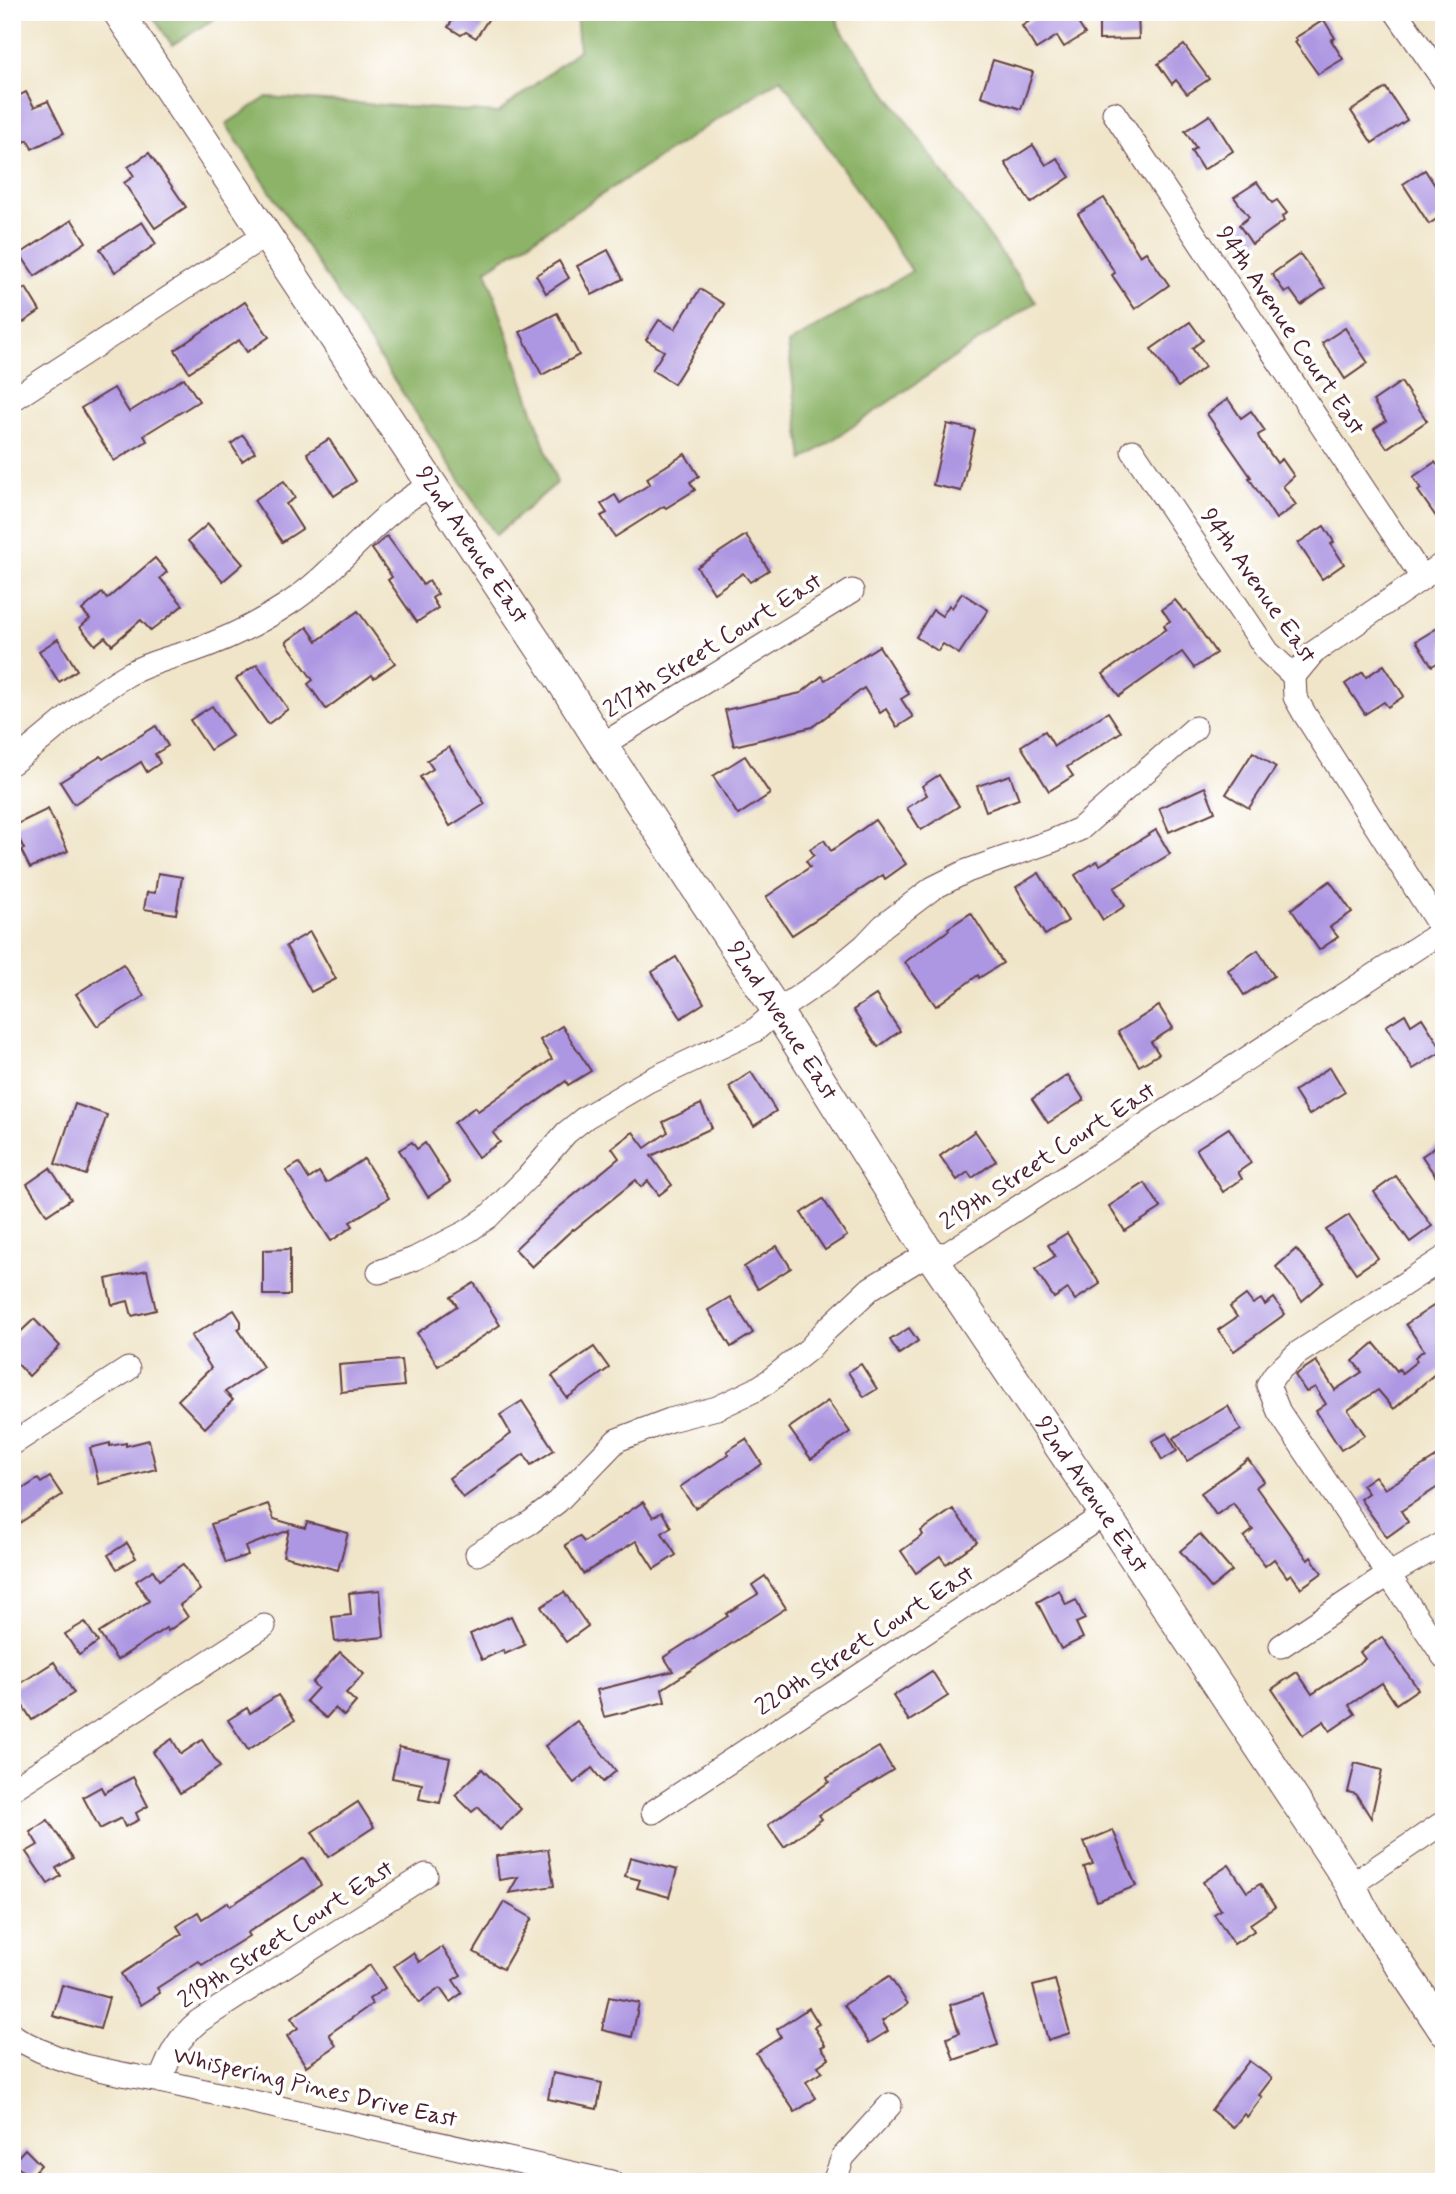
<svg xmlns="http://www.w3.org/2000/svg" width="1456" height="2194" font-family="Mynerve,sans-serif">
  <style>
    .forest { fill: #8cb368; stroke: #6b694a; stroke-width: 2 }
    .building { fill: #ae97e2 }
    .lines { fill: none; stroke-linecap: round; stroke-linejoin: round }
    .minor-casing { stroke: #633d43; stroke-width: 25 }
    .tertiary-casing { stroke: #633d43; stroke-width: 32 }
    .minor { stroke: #fff; stroke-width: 23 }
    .tertiary { stroke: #fff; stroke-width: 30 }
    .labels { text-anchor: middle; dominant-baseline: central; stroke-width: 7; stroke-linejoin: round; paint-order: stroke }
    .street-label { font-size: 24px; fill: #4a1f2b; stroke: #fff }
  </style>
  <rect width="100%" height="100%" fill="#fff"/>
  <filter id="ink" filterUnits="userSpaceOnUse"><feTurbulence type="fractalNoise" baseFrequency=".0143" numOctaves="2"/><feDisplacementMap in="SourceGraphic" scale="14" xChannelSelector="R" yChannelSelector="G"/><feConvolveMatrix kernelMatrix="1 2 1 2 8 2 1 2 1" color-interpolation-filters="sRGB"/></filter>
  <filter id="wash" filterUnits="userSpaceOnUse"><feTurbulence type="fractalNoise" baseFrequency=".00686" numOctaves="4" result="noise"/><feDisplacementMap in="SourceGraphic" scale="28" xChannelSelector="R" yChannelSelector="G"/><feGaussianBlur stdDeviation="1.57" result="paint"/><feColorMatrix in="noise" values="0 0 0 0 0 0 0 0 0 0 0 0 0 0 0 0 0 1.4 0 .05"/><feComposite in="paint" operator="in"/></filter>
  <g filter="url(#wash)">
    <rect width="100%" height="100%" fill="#f0e5c9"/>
    <g class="forest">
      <polygon points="150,12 225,12 172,45"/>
      <polygon points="576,12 836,12 839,27 1036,302 803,460 788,344 912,271 781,78 486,270 557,483 496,535 226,124 267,97 498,113 579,50"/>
    </g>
    <g id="blocks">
      <g class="building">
        <polygon points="458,12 493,12 476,38 466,32 461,35 448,27"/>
        <polygon points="1044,12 1071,12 1085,34 1064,47 1057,36 1036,49 1022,26"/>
        <polygon points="1099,12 1138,12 1139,39 1099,40"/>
        <polygon points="1324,20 1335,38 1331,40 1343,59 1318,74 1295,42 1297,40 1295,38"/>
        <polygon points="1184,45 1209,79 1187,94 1176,80 1172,84 1158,64"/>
        <polygon points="993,60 1033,72 1021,109 981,96"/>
        <polygon points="1386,88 1407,120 1372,143 1351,111"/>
        <polygon points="26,92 34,107 48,101 64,133 32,149 28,140 18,145 12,133 12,99"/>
        <polygon points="1210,115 1233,151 1203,170 1191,151 1196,148 1185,131"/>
        <polygon points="1033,145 1046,165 1057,158 1070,177 1031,203 1005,163"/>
        <polygon points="149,153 186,207 155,228 124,183 134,176 128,167"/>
        <polygon points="1425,170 1438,190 1444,186 1444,214 1429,224 1403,184"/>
        <polygon points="1257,182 1272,203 1277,200 1287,213 1282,217 1284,221 1252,244 1239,225 1249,217 1234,197"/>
        <polygon points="1104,198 1140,256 1146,252 1169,285 1135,309 1112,275 1115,273 1078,214"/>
        <polygon points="72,220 86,242 35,276 20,254"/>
        <polygon points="142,222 156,244 115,272 100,249"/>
        <polygon points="608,250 623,279 592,295 577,266"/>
        <polygon points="1300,254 1325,288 1301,305 1290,290 1285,293 1272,274"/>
        <polygon points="559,261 569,278 546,293 536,275"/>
        <polygon points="26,288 40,311 12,330 12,297"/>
        <polygon points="700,289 724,304 674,384 652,370 664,351 646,340 659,320 675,329"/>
        <polygon points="245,302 269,337 247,352 239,340 189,372 175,350"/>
        <polygon points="557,313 579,355 542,375 520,332"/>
        <polygon points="1190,322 1203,340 1192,348 1205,367 1178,387 1151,349"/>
        <polygon points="1345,328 1368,363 1345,379 1322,343"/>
        <polygon points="184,378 199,401 144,435 147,441 114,461 81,408 114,388 129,412"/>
        <polygon points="1401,382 1427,421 1387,448 1374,429 1386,421 1373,401"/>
        <polygon points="1228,399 1241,418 1251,411 1265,431 1258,435 1259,438 1277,463 1282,459 1294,476 1283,486 1296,505 1276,519 1249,478 1251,477 1207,414"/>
        <polygon points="947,424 975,430 961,491 933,485"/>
        <polygon points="243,435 255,452 242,461 231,444"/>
        <polygon points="329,439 356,481 334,496 307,453"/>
        <polygon points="685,454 699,476 690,482 695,490 666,508 664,506 615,537 601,516 607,513 601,504 615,495 620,503 650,484 647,478"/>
        <polygon points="1435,462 1444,474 1444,528 1418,491 1421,489 1413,477"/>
        <polygon points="284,481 295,498 286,504 302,529 282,542 254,500"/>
        <polygon points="208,524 243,564 223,581 188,541"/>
        <polygon points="1324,526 1334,542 1331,544 1344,564 1322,579 1298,543"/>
        <polygon points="746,535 769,570 750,582 743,573 714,593 697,567"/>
        <polygon points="387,536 423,585 429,581 438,594 432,598 438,608 417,622 388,580 392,577 372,549"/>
        <polygon points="155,558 167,572 160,578 183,605 151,631 141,620 112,645 105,637 95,645 80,627 90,619 82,610 102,593 107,599"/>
        <polygon points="962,593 988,610 959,654 943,644 938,651 916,637 933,610 942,616 949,605 952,608"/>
        <polygon points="1175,600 1184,611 1186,610 1216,653 1194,668 1182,652 1119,696 1103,674 1166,629 1164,625 1170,621 1162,609"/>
        <polygon points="358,611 395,663 374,678 372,675 326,709 308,684 313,680 286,642 307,627 317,641"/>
        <polygon points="1444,624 1444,659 1432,666 1416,641"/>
        <polygon points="58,639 77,670 59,682 39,651"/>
        <polygon points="879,646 909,694 901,699 913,717 897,727 886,709 880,713 864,688 812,727 734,746 725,710 801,693 822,676 825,680"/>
        <polygon points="257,664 288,709 268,724 236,679"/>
        <polygon points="1384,665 1404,696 1388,707 1384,702 1365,714 1345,684 1363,672 1366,677"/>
        <polygon points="212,706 232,736 210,750 190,720"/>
        <polygon points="1108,712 1121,732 1067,767 1073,776 1049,791 1021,746 1045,731 1054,746"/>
        <polygon points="156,726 168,746 155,754 160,763 147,772 141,762 74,804 60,782 101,756 103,759"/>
        <polygon points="449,747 485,804 450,826 420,777 433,769 427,760"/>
        <polygon points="1253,752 1276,767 1249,808 1226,794"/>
        <polygon points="745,756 770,794 738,815 713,776"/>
        <polygon points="939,775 959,806 921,830 907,808 927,795 922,786"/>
        <polygon points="1010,775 1019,799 986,811 977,786"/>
        <polygon points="1205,787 1215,812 1169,832 1159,808"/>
        <polygon points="48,809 68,851 30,868 21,850 24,849 13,826"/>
        <polygon points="875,820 906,864 885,879 883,875 792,935 766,897 810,867 806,861 814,855 810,849 824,840 831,851"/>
        <polygon points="1156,830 1170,854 1114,888 1125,906 1103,920 1075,875 1097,861 1100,865"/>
        <polygon points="158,873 182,877 176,914 144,909 147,892 155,893"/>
        <polygon points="1039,873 1068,921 1045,935 1016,887"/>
        <polygon points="1330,881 1352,912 1330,927 1338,937 1319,950 1291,909"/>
        <polygon points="971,913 1003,963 979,978 978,975 936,1006 905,962 949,930 948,928"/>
        <polygon points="310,932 336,979 311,992 286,946"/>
        <polygon points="1258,950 1274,976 1244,995 1228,970"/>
        <polygon points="676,957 704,1003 681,1018 652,972"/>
        <polygon points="123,964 144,996 97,1026 76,994"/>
        <polygon points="876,995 900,1031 878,1047 853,1010"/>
        <polygon points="1159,1006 1173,1028 1151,1042 1159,1054 1139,1066 1118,1032"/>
        <polygon points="1405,1014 1411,1025 1422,1018 1443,1051 1413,1069 1386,1026"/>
        <polygon points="562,1026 591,1071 568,1085 566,1081 493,1133 500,1142 478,1157 454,1123 475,1107 478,1111 552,1059 540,1040"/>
        <polygon points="1330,1067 1345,1092 1309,1115 1294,1091"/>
        <polygon points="751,1072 776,1111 754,1126 729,1087"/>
        <polygon points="1068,1075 1084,1100 1048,1123 1032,1099"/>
        <polygon points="75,1104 107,1115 86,1175 55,1164"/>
        <polygon points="701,1104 712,1128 651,1156 672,1185 659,1195 648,1181 641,1187 636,1180 574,1230 573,1229 532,1267 515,1249 557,1209 619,1158 612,1148 633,1132 645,1148 668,1132 663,1122"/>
        <polygon points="1229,1128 1251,1163 1238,1172 1242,1179 1223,1192 1196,1149"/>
        <polygon points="975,1131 996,1161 972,1178 968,1172 957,1180 940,1156"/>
        <polygon points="1444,1141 1444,1189 1422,1156"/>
        <polygon points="412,1142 417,1149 425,1143 450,1182 428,1197 399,1150"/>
        <polygon points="364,1159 389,1198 350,1222 353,1226 331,1241 286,1171 299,1163 309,1179 319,1172 326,1183"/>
        <polygon points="50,1168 71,1199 47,1215 27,1184"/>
        <polygon points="1396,1176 1432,1226 1410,1242 1374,1192"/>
        <polygon points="1145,1183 1161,1208 1125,1231 1109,1206"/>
        <polygon points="823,1199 847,1236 825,1250 801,1213"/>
        <polygon points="1349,1215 1378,1258 1356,1273 1326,1230"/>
        <polygon points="1067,1233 1100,1284 1075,1300 1068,1289 1054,1298 1035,1269 1055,1256 1048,1245"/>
        <polygon points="777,1246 791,1268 758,1289 744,1267"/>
        <polygon points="290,1249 290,1295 263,1295 263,1250"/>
        <polygon points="1296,1249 1324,1282 1302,1301 1276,1267"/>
        <polygon points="147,1270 156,1310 132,1316 128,1301 112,1305 106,1279"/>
        <polygon points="474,1283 500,1325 438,1366 417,1333 457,1306 451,1297"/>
        <polygon points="1246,1295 1253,1304 1261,1299 1265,1305 1274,1298 1285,1314 1234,1351 1218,1330 1237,1317 1230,1307"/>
        <polygon points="730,1297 753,1333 731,1347 708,1310"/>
        <polygon points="1444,1299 1444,1366 1394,1409 1378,1390 1348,1410 1365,1435 1341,1450 1316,1411 1326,1404 1315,1387 1306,1392 1295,1375 1316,1361 1335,1390 1362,1372 1353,1361 1374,1343 1397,1371 1399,1369 1402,1373 1417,1361 1415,1357 1424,1350 1406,1324"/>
        <polygon points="234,1310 241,1321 241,1327 238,1329 263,1367 225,1392 233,1400 205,1428 178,1400 211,1368 191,1336"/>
        <polygon points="34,1319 60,1346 29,1376 12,1358 12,1340"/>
        <polygon points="909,1328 918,1341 899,1354 890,1340"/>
        <polygon points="594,1347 609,1368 567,1398 552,1376"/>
        <polygon points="401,1360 404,1386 341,1392 339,1365"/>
        <polygon points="861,1364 877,1389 864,1397 848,1372"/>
        <polygon points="522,1401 554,1450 531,1465 524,1454 463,1498 449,1478 511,1434 500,1415"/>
        <polygon points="828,1401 850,1432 811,1459 789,1428"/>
        <polygon points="1228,1406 1241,1430 1187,1461 1173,1438"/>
        <polygon points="1167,1433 1177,1451 1162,1460 1152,1441"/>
        <polygon points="746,1439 762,1464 695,1508 680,1487 729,1454 727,1451"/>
        <polygon points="149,1440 156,1469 99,1484 90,1448 110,1443 110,1446 126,1443 126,1446"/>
        <polygon points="1444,1452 1444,1483 1401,1511 1408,1522 1387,1537 1360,1499 1368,1493 1362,1485 1375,1476 1385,1489"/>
        <polygon points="1248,1459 1264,1481 1256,1487 1308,1560 1311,1557 1322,1573 1301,1588 1291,1574 1287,1577 1274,1559 1265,1566 1244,1537 1253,1530 1233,1503 1216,1515 1201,1493"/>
        <polygon points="50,1477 62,1495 12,1528 12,1496 38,1479 41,1483"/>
        <polygon points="643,1502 653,1517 662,1512 671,1527 662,1533 676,1555 654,1569 636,1541 583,1574 565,1545 579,1536 584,1542"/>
        <polygon points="268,1504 274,1519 305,1528 307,1522 348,1533 338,1570 283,1556 289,1530 245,1547 248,1555 226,1563 211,1524"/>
        <polygon points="953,1509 977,1542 946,1564 940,1556 916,1573 901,1551 923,1535 921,1531"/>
        <polygon points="1200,1534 1232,1571 1211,1588 1180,1551"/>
        <polygon points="127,1543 136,1558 117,1569 108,1555"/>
        <polygon points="183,1564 200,1590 180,1605 188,1617 168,1631 166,1628 117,1660 99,1633 149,1601 136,1581 153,1570 159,1580"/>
        <polygon points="765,1576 786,1608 662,1689 665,1702 604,1717 597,1690 673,1671 664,1657 728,1616 726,1614 758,1594 752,1585"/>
        <polygon points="380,1590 384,1637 335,1642 332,1617 351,1615 349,1593"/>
        <polygon points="1059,1590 1066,1605 1076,1600 1085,1619 1076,1623 1083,1638 1061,1649 1037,1602"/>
        <polygon points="564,1592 588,1626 566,1642 541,1607"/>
        <polygon points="511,1616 525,1645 505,1654 503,1650 482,1660 470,1634"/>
        <polygon points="85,1622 98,1642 79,1655 65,1634"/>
        <polygon points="1382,1637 1418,1689 1396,1704 1382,1683 1349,1705 1355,1714 1330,1731 1324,1721 1303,1735 1272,1689 1297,1672 1312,1694 1365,1659 1360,1652"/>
        <polygon points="340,1652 364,1674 346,1693 356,1702 344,1716 335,1708 326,1718 306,1701 318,1688 312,1683"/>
        <polygon points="54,1662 74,1693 32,1720 12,1689"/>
        <polygon points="932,1671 948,1696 909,1721 893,1696"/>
        <polygon points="278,1695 295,1720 248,1750 228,1720 247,1708 250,1713"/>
        <polygon points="577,1721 616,1771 603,1782 592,1768 574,1783 545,1746"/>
        <polygon points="172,1739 181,1754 202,1740 220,1767 180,1793 153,1752"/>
        <polygon points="399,1747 450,1758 440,1803 419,1799 422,1784 392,1778"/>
        <polygon points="879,1747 893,1770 819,1815 822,1819 784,1847 768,1825 829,1782 827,1778"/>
        <polygon points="1355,1763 1382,1770 1371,1818 1356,1794 1348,1792"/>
        <polygon points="482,1769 521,1809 500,1830 478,1807 472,1812 455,1795"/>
        <polygon points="133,1777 148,1806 136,1813 139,1820 125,1827 121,1818 100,1829 83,1797 101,1787 104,1793"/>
        <polygon points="358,1802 374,1827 328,1857 312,1832"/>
        <polygon points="48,1820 73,1858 56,1868 61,1876 48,1884 26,1852 38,1845 30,1832"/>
        <polygon points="1113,1830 1136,1886 1097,1901 1084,1867 1093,1864 1084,1842"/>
        <polygon points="548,1849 554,1886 509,1893 518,1877 499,1880 496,1856"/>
        <polygon points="630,1857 677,1870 669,1897 637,1888 640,1880 625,1876"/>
        <polygon points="304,1858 321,1885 247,1933 249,1936 202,1965 199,1961 157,1988 160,1993 141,2005 121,1974 182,1934 177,1926 198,1912 202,1919 228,1902 230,1906"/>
        <polygon points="1229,1865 1247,1892 1260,1884 1275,1907 1250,1924 1254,1931 1234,1944 1214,1914 1221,1910 1203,1882"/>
        <polygon points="504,1902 532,1918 503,1969 474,1952"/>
        <polygon points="442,1947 461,1975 453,1980 462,1993 450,2002 440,1988 419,2003 394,1966 413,1953 419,1962"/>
        <polygon points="370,1965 385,1988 369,1999 372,2004 329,2034 336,2046 306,2066 287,2036 298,2028 291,2018"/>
        <polygon points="889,1976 908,2004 882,2021 888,2031 869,2043 844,2005"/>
        <polygon points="1055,1980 1070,2033 1048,2040 1033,1986"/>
        <polygon points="62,1985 109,1998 100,2029 53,2016"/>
        <polygon points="982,1994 998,2045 954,2060 947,2038 959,2033 950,2005"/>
        <polygon points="609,1997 639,2003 632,2037 602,2030"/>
        <polygon points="809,2008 819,2024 814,2027 825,2045 821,2047 829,2058 818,2066 822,2072 806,2082 816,2098 795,2112 756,2053 781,2037 777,2029"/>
        <polygon points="1249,2061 1272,2078 1259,2095 1262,2097 1247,2117 1244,2114 1233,2128 1211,2110"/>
        <polygon points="553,2073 602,2083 597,2109 548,2099"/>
        <polygon points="25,2149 41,2165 29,2178 13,2162"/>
      </g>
    </g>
  </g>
  <g filter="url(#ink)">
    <use href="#blocks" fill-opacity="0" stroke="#633d43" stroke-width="2"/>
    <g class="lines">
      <defs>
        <g id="minor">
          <polyline points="1396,12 1444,81"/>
          <polyline points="1114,113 1422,577"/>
          <polyline points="12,400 267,234"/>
          <polyline points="1133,451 1268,652 1294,676 1295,697 1304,713 1444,933"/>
          <polyline points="1294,676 1313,653 1444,563"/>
          <polyline points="602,745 852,591"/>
          <path d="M12,763C51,734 85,699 127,675C148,663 170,658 192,651C225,640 259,623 288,604C340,570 376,513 432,485"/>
          <polyline points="1444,1258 1298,1353 1275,1374 1268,1385 1279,1412 1444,1657"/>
          <polyline points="379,1272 414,1259 468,1231 488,1217 527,1178 566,1133 586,1117 648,1081 754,1031 777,1011 823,980 865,945 883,926 933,888 967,871 1052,841 1080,829 1195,728"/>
          <polyline points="12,1444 128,1369"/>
          <polyline points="477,1554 531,1522 557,1502 617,1440 670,1420 717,1408 755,1390 769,1381 809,1349 826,1330 871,1288 929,1253 947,1254 1444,930"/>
          <polyline points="1281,1646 1388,1575 1444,1543"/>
          <polyline points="12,1789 264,1626"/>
          <polyline points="653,1812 1105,1514"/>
          <polyline points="1351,1885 1444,1822"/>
          <path d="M12,2035C57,2065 108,2071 160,2081L611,2182"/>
          <path d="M160,2081C170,2055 177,2039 199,2021L426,1875"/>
          <polyline points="834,2182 843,2157 890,2105"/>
        </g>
        <g id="tertiary">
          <path id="s1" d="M118,12L543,652L602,745L777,1011L929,1253L1105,1514L1351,1885L1362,1908L1444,2031"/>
        </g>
      </defs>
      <use href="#minor" class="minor-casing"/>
      <use href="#tertiary" class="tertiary-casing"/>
      <use href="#minor" class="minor"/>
      <use href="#tertiary" class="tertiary"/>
    </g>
  </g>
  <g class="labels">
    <g class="street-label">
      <text transform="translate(1290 331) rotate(56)">94th Avenue Court East</text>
      <text stroke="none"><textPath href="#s1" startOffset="640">92nd Avenue East</textPath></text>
      <text transform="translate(1258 586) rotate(55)">94th Avenue East</text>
      <text transform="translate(713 646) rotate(-32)">217th Street Court East</text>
      <text stroke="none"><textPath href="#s1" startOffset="1208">92nd Avenue East</textPath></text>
      <text transform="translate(1048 1157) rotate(-33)">219th Street Court East</text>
      <text stroke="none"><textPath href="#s1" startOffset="1774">92nd Avenue East</textPath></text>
      <text transform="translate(865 1641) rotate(-33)">220th Street Court East</text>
      <text transform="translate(286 1935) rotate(-33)">219th Street Court East</text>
      <text transform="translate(315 2088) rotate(13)">Whispering Pines Drive East</text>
    </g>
  </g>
  <rect width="1456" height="2194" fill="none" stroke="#fff" stroke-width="42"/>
</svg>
